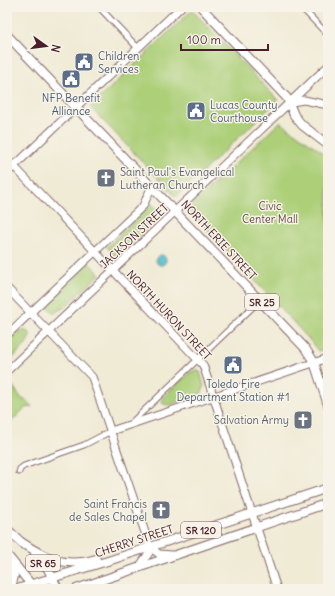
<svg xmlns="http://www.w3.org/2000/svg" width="335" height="596" font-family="Delius,sans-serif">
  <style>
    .green { fill: #accf78; stroke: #7b7752 }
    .water { fill: #58c3d2; stroke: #51717e }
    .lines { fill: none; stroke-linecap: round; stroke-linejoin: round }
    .street-casing { stroke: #846666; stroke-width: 7 }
    .secondary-casing { stroke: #846666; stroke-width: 9 }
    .primary-casing { stroke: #846666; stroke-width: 10 }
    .street { stroke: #fff; stroke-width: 5 }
    .secondary { stroke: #fff; stroke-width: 7 }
    .primary { stroke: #fff; stroke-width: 8 }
    .labels { text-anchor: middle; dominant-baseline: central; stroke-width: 3; stroke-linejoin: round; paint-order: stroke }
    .shield { fill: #f7f3e8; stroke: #7e5f64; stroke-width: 1 }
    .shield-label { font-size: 10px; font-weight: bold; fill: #4a1f2b }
    .service-label { font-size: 11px; fill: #4e5e75; stroke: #f7f3e8; text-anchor: start }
    .worship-label { font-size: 11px; fill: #5b616d; stroke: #f7f3e8; text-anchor: end }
    .park-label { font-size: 11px; fill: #624b3e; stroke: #f7f3e8 }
    .street-label { font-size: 11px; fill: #4a1f2b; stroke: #f7f3e8 }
  </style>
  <rect width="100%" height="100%" fill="#f7f3e8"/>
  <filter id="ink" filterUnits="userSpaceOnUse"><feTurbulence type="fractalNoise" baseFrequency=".025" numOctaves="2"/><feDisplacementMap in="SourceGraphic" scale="8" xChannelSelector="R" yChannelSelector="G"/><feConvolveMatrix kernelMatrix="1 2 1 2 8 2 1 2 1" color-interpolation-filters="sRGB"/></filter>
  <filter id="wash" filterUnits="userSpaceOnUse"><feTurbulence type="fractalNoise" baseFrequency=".012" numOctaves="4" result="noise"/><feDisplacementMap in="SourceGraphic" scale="16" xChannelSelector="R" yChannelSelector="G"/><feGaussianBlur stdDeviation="0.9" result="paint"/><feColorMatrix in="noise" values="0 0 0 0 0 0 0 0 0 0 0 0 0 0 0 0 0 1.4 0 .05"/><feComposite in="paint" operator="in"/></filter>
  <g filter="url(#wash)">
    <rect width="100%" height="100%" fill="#f0ebd5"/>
    <g class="green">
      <polygon points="192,10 278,100 176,197 90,107"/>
      <polygon points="280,122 328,156 328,349 318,351 308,338 190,211 189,207"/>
      <polygon points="152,204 163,215 117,258 107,247"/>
      <polygon points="89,263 100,274 65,307 54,313 48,307 51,302"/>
      <polygon points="25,330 31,335 24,347 7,363 7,341 17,333"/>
      <polygon points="196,370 200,372 204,386 202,393 169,405 163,404 162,401 163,397 189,373"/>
      <polygon points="9,381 22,399 27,401 32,407 25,408 7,426 7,383"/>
    </g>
    <circle class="water" cx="161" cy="260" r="5"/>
  </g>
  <g filter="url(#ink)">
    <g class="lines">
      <defs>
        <g id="street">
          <polyline points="99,7 138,48"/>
          <polyline points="301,7 328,35"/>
          <polyline points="131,423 260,300"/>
          <polyline points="19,472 20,469 24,466 84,445 111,431"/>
        </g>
        <g id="secondary">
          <polyline points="291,102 304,100 328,105"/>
          <polyline points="7,159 203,365 277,589"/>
          <polyline points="7,173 181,7"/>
          <polyline points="7,288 92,377 150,547 159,554 172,555"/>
          <polyline points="7,335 143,206 152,186"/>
          <polyline points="7,371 328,66"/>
          <polyline points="111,431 328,358"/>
          <polyline points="139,567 149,553 150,547"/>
          <polyline points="15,589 32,584"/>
        </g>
        <g id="primary">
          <polyline points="201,7 287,98 294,115 302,125 328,145"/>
          <polyline points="7,35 305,348 314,362 328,405"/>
          <polyline points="7,529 24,545"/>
          <path d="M21,542C47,559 65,568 96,559"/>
          <polyline points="7,555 34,588"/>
          <polyline points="35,555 48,569 58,589"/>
          <polyline points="32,584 111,560 328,488"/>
          <polyline points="7,589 12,584 14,576 9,563"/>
          <polyline points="76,589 328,503"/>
        </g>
      </defs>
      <use href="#street" class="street-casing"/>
      <use href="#secondary" class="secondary-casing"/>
      <use href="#primary" class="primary-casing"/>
      <use href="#street" class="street"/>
      <use href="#secondary" class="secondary"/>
      <use href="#primary" class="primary"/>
    </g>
  </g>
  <defs>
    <symbol id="civic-square" viewBox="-11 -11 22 22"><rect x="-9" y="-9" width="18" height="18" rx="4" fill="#5c6f8a" stroke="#f7f3e8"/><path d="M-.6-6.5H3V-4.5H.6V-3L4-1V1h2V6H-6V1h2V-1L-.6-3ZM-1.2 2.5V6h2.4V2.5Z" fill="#fff"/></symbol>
    <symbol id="church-square" viewBox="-11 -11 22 22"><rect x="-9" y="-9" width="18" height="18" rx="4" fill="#6b7280" stroke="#f7f3e8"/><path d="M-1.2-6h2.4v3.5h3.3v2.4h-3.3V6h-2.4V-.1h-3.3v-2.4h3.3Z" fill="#fff"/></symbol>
  </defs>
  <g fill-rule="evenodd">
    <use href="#civic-square" x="73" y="51" width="22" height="22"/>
    <use href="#civic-square" x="60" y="68" width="22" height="22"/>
    <use href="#civic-square" x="185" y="100" width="22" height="22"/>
    <use href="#church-square" x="95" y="167" width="22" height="22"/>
    <use href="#civic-square" x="222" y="354" width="22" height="22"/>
    <use href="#church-square" x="292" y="409" width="22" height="22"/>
    <use href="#church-square" x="150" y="499" width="22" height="22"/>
  </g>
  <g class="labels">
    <g class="shield">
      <rect x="245" y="294" width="34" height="16" rx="3"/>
      <rect x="181" y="522" width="40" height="16" rx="3"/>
      <rect x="26" y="555" width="34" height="16" rx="3"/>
    </g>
    <g class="shield-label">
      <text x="262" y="302">SR 25</text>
      <text x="201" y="530">SR 120</text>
      <text x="43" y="563">SR 65</text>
    </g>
    <g class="service-label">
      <text x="98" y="56">Children<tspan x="98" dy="13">Services</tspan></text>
      <text x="71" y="98" text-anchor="middle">NFP Benefit<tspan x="71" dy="13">Alliance</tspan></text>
      <text x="210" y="105">Lucas County<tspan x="210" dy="13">Courthouse</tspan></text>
      <text x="233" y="384" text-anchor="middle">Toledo Fire<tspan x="233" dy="13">Department Station #1</tspan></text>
    </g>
    <g class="worship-label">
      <text x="120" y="172" text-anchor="start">Saint Paul's Evangelical<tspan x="120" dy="13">Lutheran Church</tspan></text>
      <text x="289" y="420">Salvation Army</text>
      <text x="147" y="504">Saint Francis<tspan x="147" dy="13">de Sales Chapel</tspan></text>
    </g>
    <g class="park-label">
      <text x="270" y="206">Civic<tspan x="270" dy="13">Center Mall</tspan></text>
    </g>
    <g class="street-label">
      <text transform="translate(134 236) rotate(-43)">JACKSON STREET</text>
      <text transform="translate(219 240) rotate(47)">NORTH ERIE STREET</text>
      <text transform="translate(169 315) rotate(47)">NORTH HURON STREET</text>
      <text transform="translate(134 541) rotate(-18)">CHERRY STREET</text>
    </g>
  </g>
  <rect width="335" height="596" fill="none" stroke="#f7f3e8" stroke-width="24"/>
  <g transform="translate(46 46) rotate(104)" stroke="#f7f3e8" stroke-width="3" paint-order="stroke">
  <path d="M0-3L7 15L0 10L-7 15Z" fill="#4a1f2b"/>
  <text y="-6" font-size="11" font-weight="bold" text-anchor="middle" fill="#4a1f2b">N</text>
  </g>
  <path d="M181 44v6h87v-6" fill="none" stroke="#4a1f2b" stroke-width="2"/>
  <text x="187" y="44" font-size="12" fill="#4a1f2b" stroke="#f7f3e8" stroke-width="3" paint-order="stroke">100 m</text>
</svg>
